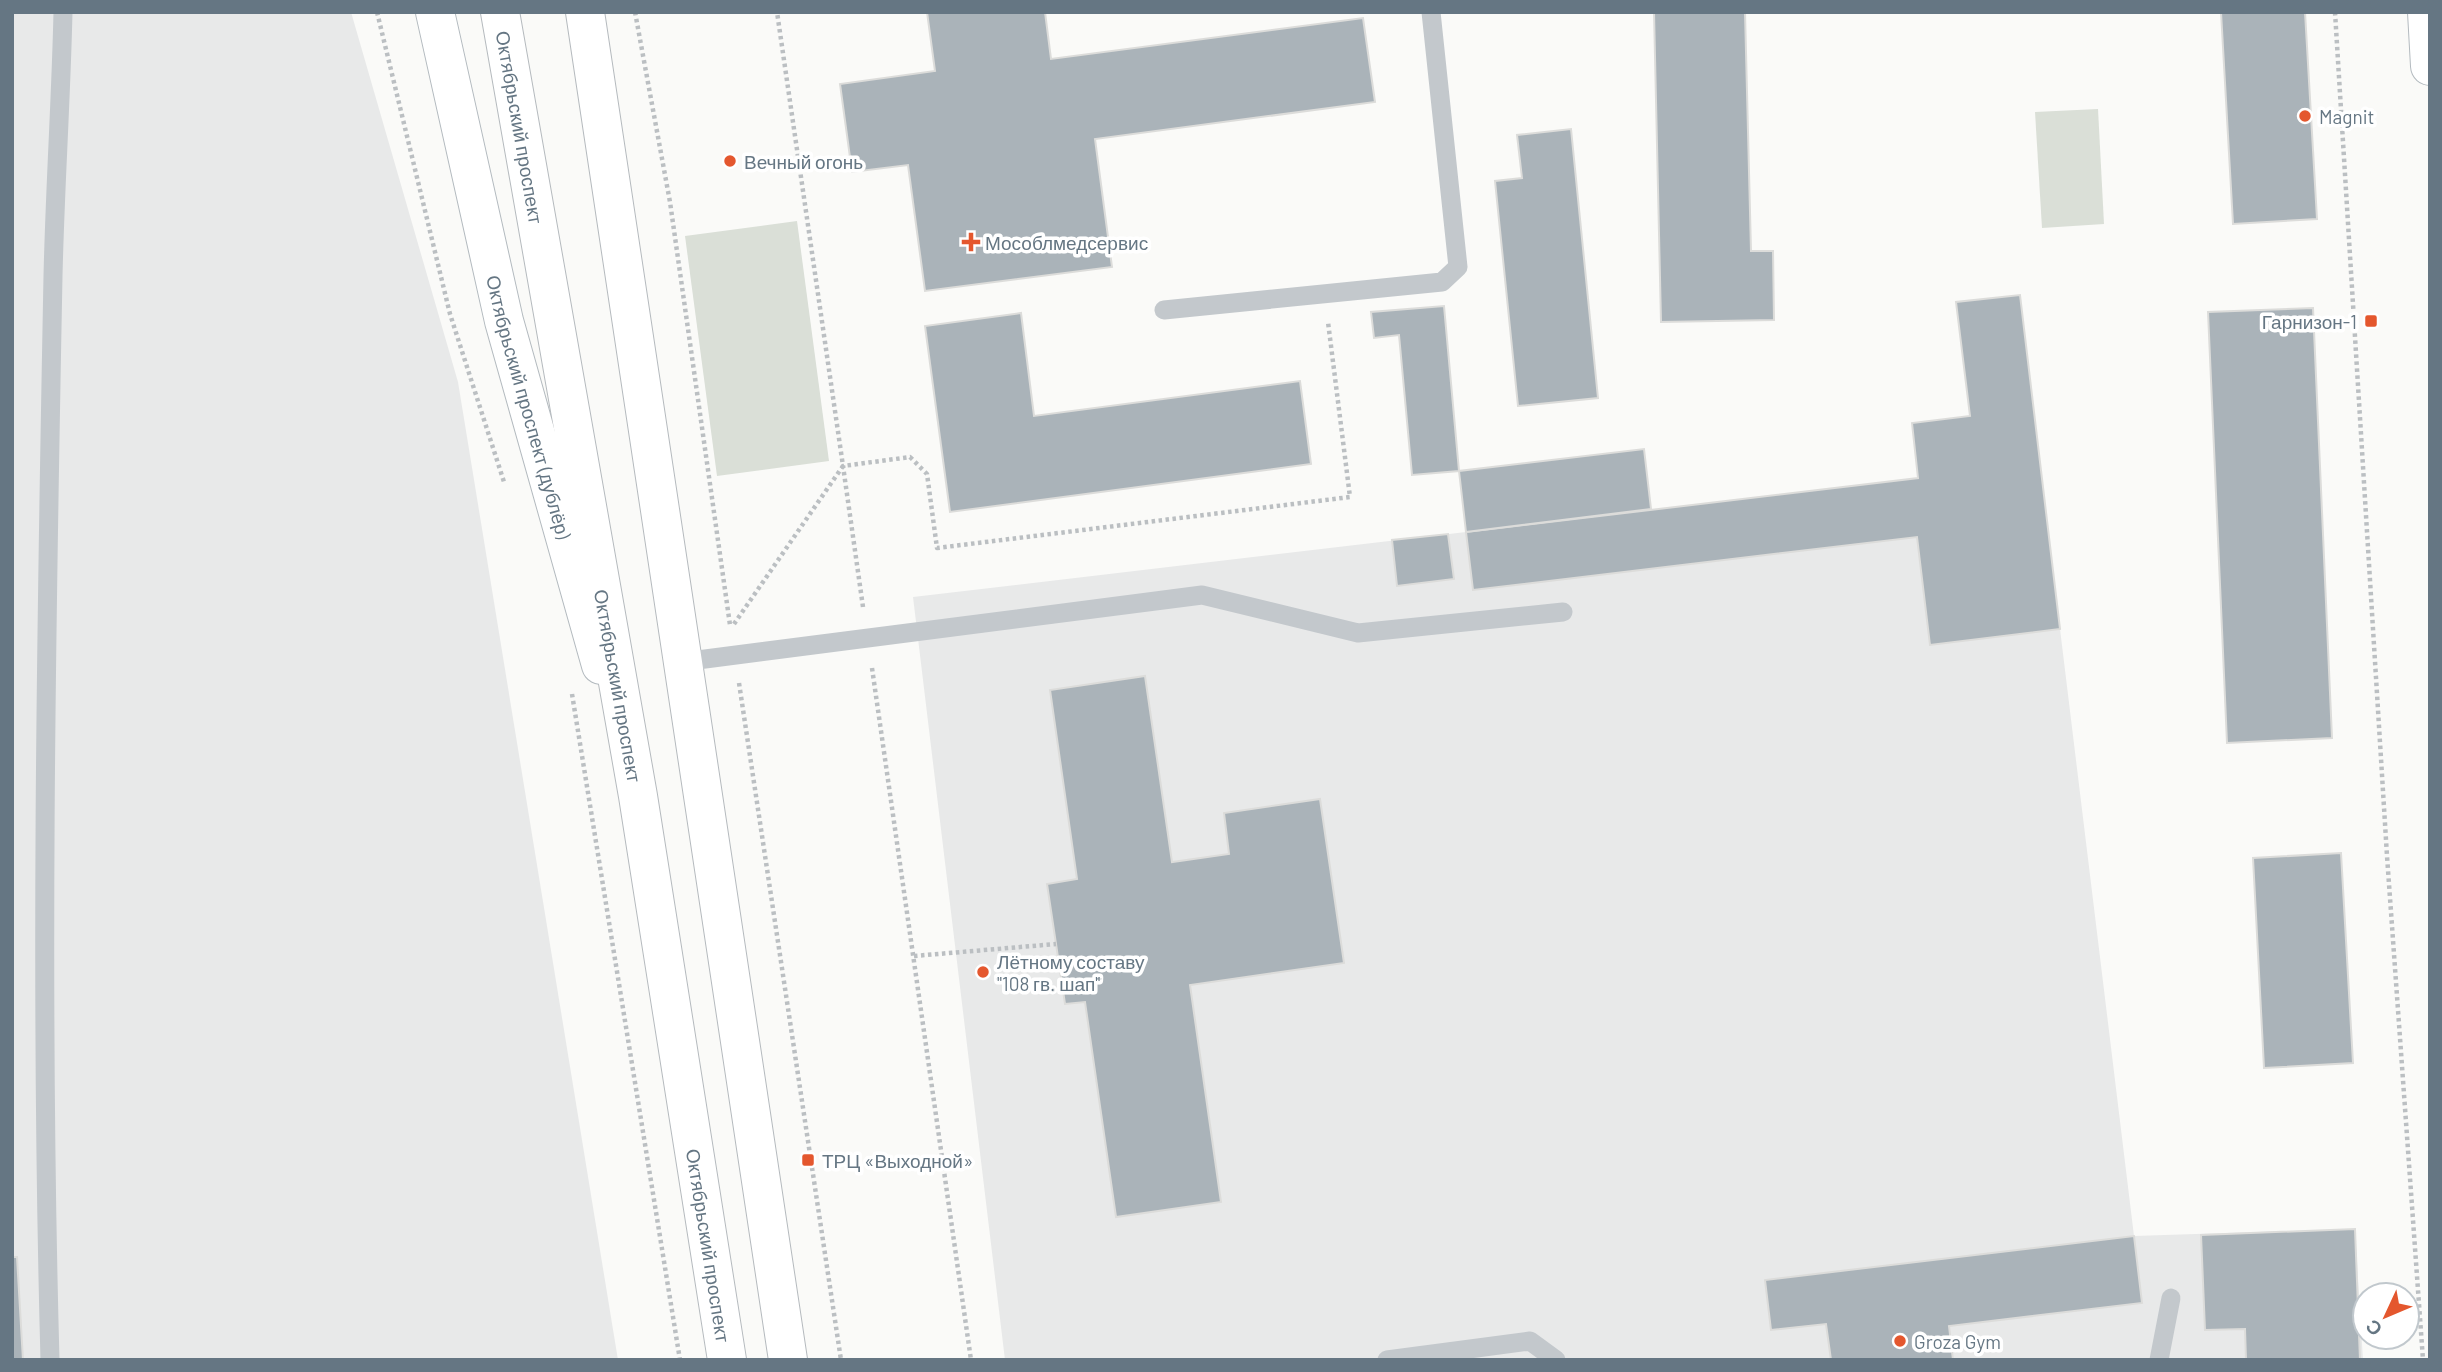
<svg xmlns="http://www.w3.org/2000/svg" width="2442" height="1372" font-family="Barlow,sans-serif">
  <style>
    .built { fill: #e8e9e9 }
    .green { fill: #dadfd7 }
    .building { fill: #aab3b9; stroke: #dcdcda; stroke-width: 2 }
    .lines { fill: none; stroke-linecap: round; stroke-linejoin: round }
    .secondary-casing { stroke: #b3babf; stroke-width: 40 }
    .primary-casing { stroke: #b5babe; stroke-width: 40 }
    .path { stroke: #bbbfc2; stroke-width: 4.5; stroke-dasharray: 3.5 3.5; stroke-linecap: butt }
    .service { stroke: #c3c8cc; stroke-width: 19 }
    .secondary { stroke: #fff; stroke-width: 38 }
    .primary { stroke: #fff; stroke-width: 38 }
    .poi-dot { fill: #e4572e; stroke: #fff; stroke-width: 2.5 }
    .labels { text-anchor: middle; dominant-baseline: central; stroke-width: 7; stroke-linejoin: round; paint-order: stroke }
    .poi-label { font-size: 19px; fill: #657683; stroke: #fff; text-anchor: start }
    .street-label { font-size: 19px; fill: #657683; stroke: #fff }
  </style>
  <rect width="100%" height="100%" fill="#fafaf8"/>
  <g class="built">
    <polygon points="12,12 351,12 458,382 618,1360 12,1360"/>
    <polygon points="1466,532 1474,590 1917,537 1931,645 2060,629 2134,1236 2355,1229 2363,1360 1005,1360 913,597"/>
  </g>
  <g class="green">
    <polygon points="2098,109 2104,224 2042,228 2035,112"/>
    <polygon points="797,221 829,461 717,476 685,236"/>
  </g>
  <g class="building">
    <polygon points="927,12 1045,12 1051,59 1363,18 1375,102 1095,139 1112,267 925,291 908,165 852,172 840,84 935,71"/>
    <polygon points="1654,12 1745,12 1751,251 1773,251 1774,320 1661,322"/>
    <polygon points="2221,12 2305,12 2317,219 2233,224"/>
    <polygon points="1571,129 1598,398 1518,406 1495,181 1522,178 1517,135"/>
    <polygon points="2020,295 2060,629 1930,645 1917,537 1473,590 1466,532 1918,478 1912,423 1970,416 1956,302"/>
    <polygon points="1444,306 1459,471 1412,475 1399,335 1374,338 1371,312"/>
    <polygon points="2313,308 2332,738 2227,743 2208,312"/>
    <polygon points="1021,313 1034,416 1300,381 1311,464 950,512 925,326"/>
    <polygon points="1644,449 1651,509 1466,532 1459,471"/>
    <polygon points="1448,534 1454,579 1397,586 1392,540"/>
    <polygon points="1145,676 1172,862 1229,854 1224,813 1320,799 1344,963 1190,985 1221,1202 1116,1217 1085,1002 1065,1004 1047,884 1077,879 1050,690"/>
    <polygon points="2341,853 2353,1063 2264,1068 2253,858"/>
    <polygon points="2355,1229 2360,1360 2246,1360 2245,1329 2205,1330 2201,1235"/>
    <polygon points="2134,1236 2142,1303 1949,1326 1953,1360 1831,1360 1826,1324 1771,1330 1765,1280"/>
    <polygon points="12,1257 17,1257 23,1360 12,1360"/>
  </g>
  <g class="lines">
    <defs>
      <g id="secondary">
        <path id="s1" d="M435,12L504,321L601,665"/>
        <polyline points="2427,12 2430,66"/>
      </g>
      <g id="primary">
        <path id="s2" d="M500,12L638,796L727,1360"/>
        <polyline points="585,12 788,1360"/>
      </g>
    </defs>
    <use href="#secondary" class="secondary-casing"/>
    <use href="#primary" class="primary-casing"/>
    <g class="path">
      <polyline points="377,12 450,314 504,482"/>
      <polyline points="635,12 670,202 730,625"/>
      <polyline points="2335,12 2387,856 2423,1360"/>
      <polyline points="863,607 843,466 910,457 927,474 937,548 1350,497 1328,322"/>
      <polyline points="734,624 843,466 777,12"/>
      <polyline points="872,668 971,1360"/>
      <polyline points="739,683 841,1360"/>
      <polyline points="572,694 680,1360"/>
      <polyline points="914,956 1056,944"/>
    </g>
    <g class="service">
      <polyline points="1164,310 1442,282 1458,267 1431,12"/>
      <polyline points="682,662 1202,595 1358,633 1563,612"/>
      <path d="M50,1360C40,999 46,637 53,276C55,188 61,100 63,12"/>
      <polyline points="1387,1360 1530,1341 1556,1360"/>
      <polyline points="2159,1360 2171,1298"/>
    </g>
    <use href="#secondary" class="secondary"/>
    <use href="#primary" class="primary"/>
  </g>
  <g class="poi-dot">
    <circle cx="2305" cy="116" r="7"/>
    <circle cx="730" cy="161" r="7"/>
    <path d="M967.5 231.5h7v7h7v7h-7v7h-7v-7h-7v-7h7z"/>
    <rect x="2364" y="314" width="14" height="14" rx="3.5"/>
    <circle cx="983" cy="972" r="7"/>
    <rect x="801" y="1153" width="14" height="14" rx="3.5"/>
    <circle cx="1900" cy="1341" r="7"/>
  </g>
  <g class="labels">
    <g class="poi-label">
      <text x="2319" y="116">Magnit</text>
      <text x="744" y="161">Вечный огонь</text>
      <text x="985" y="242">Мособлмедсервис</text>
      <text x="2357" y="321" text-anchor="end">Гарнизон-1</text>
      <text x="997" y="961">Лётному составу<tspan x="997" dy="22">"108 гв. шап"</tspan></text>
      <text x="822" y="1160">ТРЦ «Выходной»</text>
      <text x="1914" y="1341">Groza Gym</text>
    </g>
    <g class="street-label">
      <text stroke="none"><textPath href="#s2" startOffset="117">Октябрьский проспект</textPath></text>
      <text stroke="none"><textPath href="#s1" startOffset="406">Октябрьский проспект (дублёр)</textPath></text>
      <text stroke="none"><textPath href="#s2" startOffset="684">Октябрьский проспект</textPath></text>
      <text stroke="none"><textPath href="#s2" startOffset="1251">Октябрьский проспект</textPath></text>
    </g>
  </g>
  <rect width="2442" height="1372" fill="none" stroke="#657683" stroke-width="28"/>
  <g transform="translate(2386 1316) rotate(226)"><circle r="33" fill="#ffffff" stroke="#c1c8cd" stroke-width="2"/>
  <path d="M0-5L12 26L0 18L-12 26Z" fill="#e4572e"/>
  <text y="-10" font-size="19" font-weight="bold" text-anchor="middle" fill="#657683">С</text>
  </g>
</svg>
